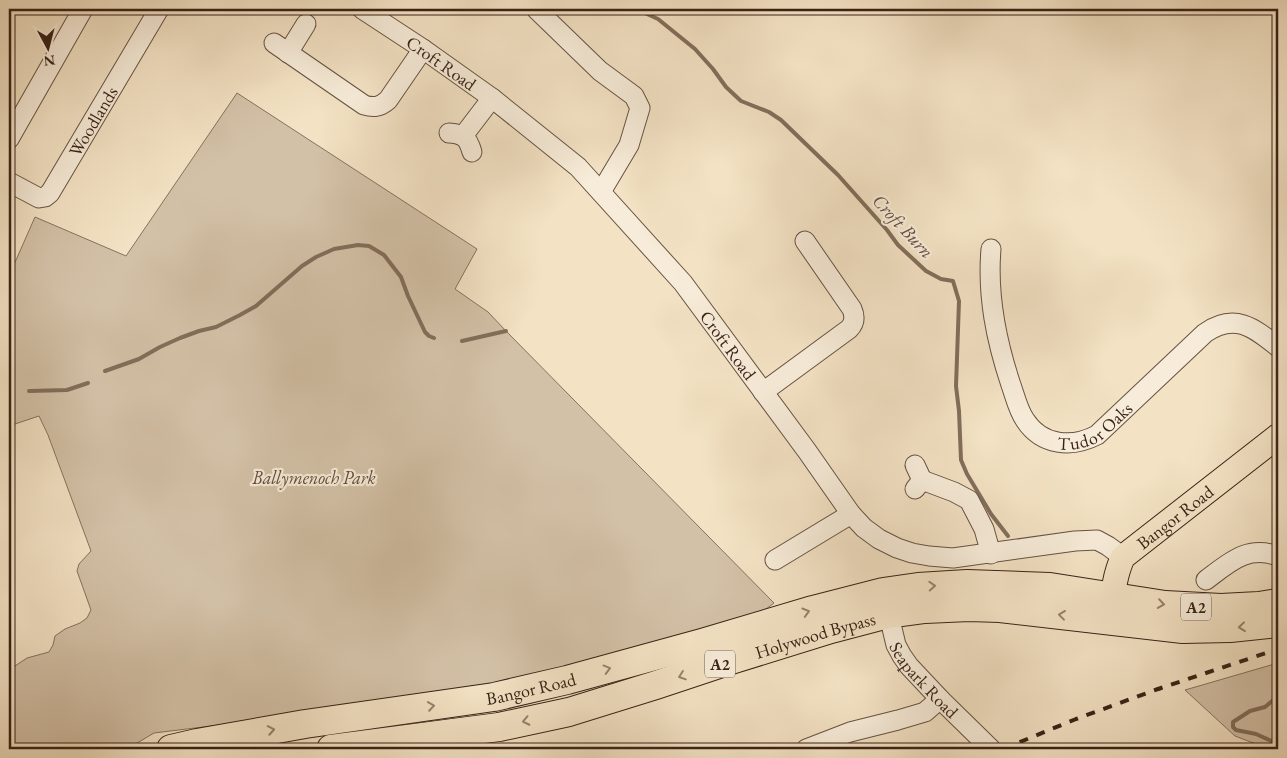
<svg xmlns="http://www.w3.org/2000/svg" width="1287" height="758" font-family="'EB Garamond',serif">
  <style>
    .green { fill: #d3c1a7; stroke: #86725f }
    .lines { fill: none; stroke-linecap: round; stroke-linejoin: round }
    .stream { stroke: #826e5b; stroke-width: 4 }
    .minor-casing { stroke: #675242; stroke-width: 21 }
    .major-casing { stroke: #382217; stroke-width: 26 }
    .highway-casing { stroke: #382217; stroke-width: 30 }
    .minor { stroke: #f7ecd9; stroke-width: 19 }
    .major { stroke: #f3e2c4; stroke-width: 24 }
    .highway { stroke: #f3e2c4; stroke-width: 28 }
    .rail { stroke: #382217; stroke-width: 4; stroke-dasharray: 9 9; stroke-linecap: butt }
    .oneway { stroke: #96826e }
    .labels { text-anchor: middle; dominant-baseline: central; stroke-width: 4.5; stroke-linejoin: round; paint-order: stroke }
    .shield { fill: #f7ecd9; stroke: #715f51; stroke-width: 1 }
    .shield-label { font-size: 16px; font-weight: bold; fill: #382217 }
    .street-label { font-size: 18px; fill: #382217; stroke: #f7ecd9 }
    .park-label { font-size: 18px; font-style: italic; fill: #5f4a3b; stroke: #f7ecd9 }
    .water-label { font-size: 19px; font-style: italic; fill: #634e3f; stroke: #f7ecd9 }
  </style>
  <rect width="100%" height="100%" fill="#f3e2c4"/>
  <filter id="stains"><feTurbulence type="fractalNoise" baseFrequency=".004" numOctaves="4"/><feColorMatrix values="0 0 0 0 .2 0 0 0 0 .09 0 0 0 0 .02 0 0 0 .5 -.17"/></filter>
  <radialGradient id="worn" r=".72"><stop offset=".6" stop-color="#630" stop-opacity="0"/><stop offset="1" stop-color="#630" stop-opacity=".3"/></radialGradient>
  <g class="green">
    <polygon points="237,93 477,249 455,289 488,312 506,331 774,603 766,609 682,637 477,690 392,704 154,733 127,749 9,749 9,670 27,658 49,652 53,645 55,636 65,629 80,623 87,618 91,610 77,571 79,564 91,551 48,435 39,416 12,425 9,429 9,361 14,358 9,276 35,217 126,256"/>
    <polygon points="1278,663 1278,749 1269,749 1235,736 1185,690"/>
  </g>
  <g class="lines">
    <g class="stream">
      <polyline points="636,9 658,19 695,49 713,69 726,87 741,101 769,112 781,120 838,175 887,230 898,245 926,271 941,279 953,281 959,301 956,386 959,411 961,460 967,474 991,514 1008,536"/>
      <polyline points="462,341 506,331"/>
      <polyline points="105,371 139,359 160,347 180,338 199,331 216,327 240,315 256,306 302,266 316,257 334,249 358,245 369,246 384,255 401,277 408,296 425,332 429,336 434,338"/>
      <polyline points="29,391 67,390 88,383"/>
      <polyline points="1158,689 1159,689"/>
      <polyline points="1278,696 1265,707 1250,711 1233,722 1233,727 1236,730 1256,734 1278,744"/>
    </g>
    <defs>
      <g id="minor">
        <path id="s1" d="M362,9L423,49L492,98L578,167L683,283L807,451L851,514L864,528L879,539L897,548L912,553L929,556L953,558L1075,541L1097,540L1108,546L1123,557"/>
        <polyline points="536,9 600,71 634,96 640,108 629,145 601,192"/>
        <path d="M274,43L364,105C374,108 380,107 388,100L423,49"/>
        <polyline points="288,53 306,24"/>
        <path d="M449,133C464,134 468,138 472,152"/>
        <polyline points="463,136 492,98"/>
        <polyline points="9,139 83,9"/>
        <path id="s2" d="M9,182L39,198L45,197L50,193L159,9"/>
        <path id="s3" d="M991,249C987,296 996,340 1011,385C1015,396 1018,410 1025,420C1042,446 1072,448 1097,435L1205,333C1235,312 1254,328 1278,347"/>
        <path d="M763,392L849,329C855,323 855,316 852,309L805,241"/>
        <polyline points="915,465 922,480 915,489"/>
        <polyline points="922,480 954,492 969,500 984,529 991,554"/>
        <polyline points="775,560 851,514"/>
        <path d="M1206,580C1230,562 1247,545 1278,556"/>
        <path id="s4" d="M886,603L896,645L902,656L909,666L940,699L991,749"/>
        <polyline points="806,749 850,732 898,720 925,712 940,699"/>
      </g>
      <g id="major">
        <path id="s5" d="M1111,616C1113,595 1114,576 1123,557L1278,436"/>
      </g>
      <g id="highway">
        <path id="s6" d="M171,749L197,743L305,724L494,697L567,680L702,643L813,610L883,592L918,587L967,584L1050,587L1165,605L1221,608L1259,606L1278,603"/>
        <path id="s7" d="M331,749L499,727L569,712L656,685L734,659L831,629L888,614L925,609L969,607L1000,608L1183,629L1230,628L1278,623"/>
      </g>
    </defs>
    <use href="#minor" class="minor-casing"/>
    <use href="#major" class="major-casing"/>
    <use href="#highway" class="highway-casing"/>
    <use href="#minor" class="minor"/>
    <use href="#major" class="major"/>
    <use href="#highway" class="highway"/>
    <polyline class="rail" points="1003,749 1076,719 1158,689 1278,649"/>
  </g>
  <defs><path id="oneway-chevron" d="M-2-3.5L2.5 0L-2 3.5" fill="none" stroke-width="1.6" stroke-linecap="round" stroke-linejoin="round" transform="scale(1.25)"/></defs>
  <g class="oneway">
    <use href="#oneway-chevron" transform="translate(932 586) rotate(-3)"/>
    <use href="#oneway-chevron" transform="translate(1161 604) rotate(8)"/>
    <use href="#oneway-chevron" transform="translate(806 612) rotate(-16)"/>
    <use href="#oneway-chevron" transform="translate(1062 615) rotate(-173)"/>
    <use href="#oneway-chevron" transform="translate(1242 627) rotate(174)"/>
    <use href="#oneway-chevron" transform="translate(607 669) rotate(-15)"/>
    <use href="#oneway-chevron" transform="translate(682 676) rotate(161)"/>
    <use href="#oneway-chevron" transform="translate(431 706) rotate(-8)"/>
    <use href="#oneway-chevron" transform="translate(526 721) rotate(168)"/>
    <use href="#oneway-chevron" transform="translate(271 730) rotate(-10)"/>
  </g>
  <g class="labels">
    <g class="shield">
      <rect x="1181" y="593.5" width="30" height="27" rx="4"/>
      <rect x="705" y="650.5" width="30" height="27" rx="4"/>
    </g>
    <g class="shield-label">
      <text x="1196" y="607">A2</text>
      <text x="720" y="664">A2</text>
    </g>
    <g class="street-label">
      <text stroke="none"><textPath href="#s1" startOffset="96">Croft Road</textPath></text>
      <text stroke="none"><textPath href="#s2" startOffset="130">Woodlands</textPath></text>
      <text stroke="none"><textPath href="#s1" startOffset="501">Croft Road</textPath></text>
      <text stroke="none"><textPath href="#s3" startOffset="259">Tudor Oaks</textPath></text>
      <text stroke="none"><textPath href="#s5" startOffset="126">Bangor Road</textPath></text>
      <text stroke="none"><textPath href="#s7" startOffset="499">Holywood Bypass</textPath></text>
      <text stroke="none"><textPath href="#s4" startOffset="88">Seapark Road</textPath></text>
      <text stroke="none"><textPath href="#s6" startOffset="365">Bangor Road</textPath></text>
    </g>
    <g class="park-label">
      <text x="314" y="477">Ballymenoch Park</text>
    </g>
    <g class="water-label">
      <text transform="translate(903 226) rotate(47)">Croft Burn</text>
    </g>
  </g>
  <rect width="1287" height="758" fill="none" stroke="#f3e2c4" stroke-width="30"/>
  <rect x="10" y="10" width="1267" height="738" fill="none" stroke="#382217" stroke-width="2.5"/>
  <rect x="15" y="15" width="1257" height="728" fill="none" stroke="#382217"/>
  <g transform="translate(48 48) rotate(173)" stroke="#f7ecd9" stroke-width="4" paint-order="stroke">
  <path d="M0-4L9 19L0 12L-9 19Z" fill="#382217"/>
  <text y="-8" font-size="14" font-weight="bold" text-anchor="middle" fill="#382217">N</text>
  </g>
  <rect width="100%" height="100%" filter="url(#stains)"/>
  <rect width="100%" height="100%" fill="url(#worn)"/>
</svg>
